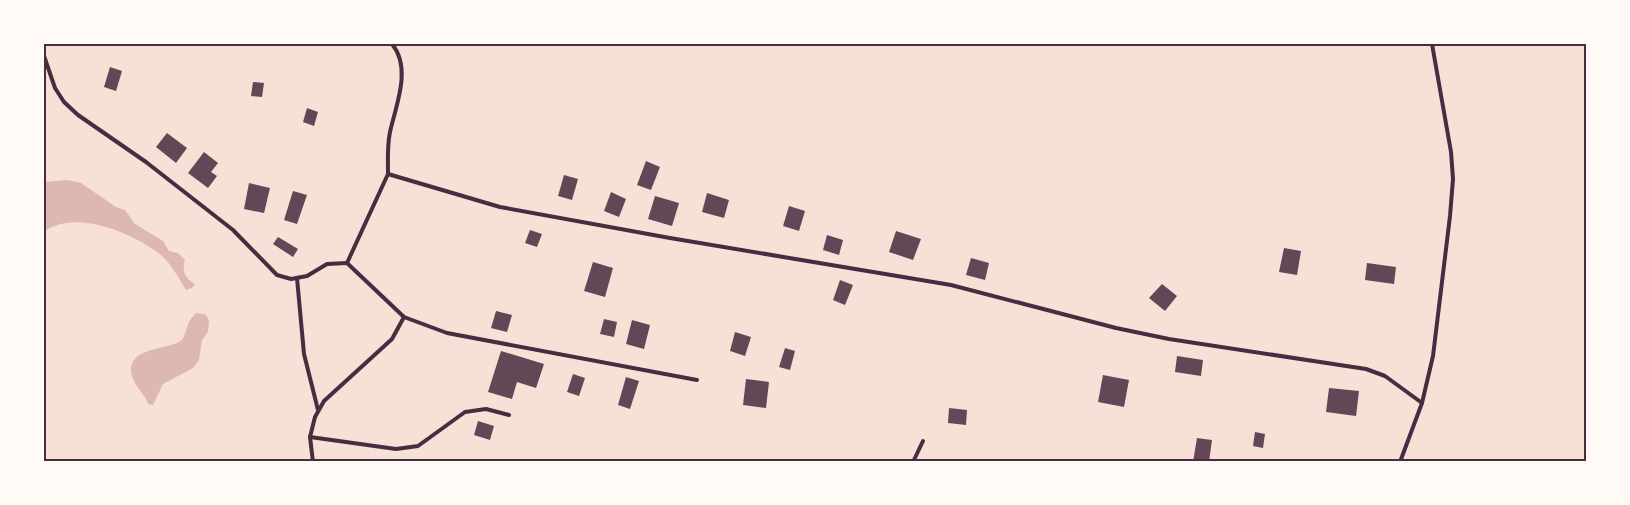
<svg xmlns="http://www.w3.org/2000/svg" width="1630" height="505" font-family="'Source Sans 3',sans-serif">
  <style>
    .water { fill: #dcb8b0 }
    .building { fill: #644757 }
    .lines { fill: none; stroke-linecap: round; stroke-linejoin: round }
    .service { stroke: #4a2c40; stroke-width: 4 }
    .neatline { fill: none; stroke: #4a2c40; stroke-width: 2 }
  </style>
  <rect width="100%" height="100%" fill="#f7e1d7"/>
  <g class="water">
    <path d="M67,180L81,183L116,207L125,210L135,224L163,241L169,251L178,253L185,260C182,271 184,278 195,284L192,288L186,290C179,278 171,264 161,255C133,233 75,208 44,232V182Z"/>
    <path d="M197,313L206,315L209,321L208,332L202,340L199,360L193,368L163,384L153,405L148,404C145,394 137,389 134,381C120,348 163,350 179,342C188,338 184,321 197,313Z"/>
  </g>
  <g class="building">
    <polygon points="110,67 122,71 116,91 104,87"/>
    <polygon points="253,82 264,83 262,97 251,96"/>
    <polygon points="307,108 318,112 314,126 303,122"/>
    <polygon points="167,133 187,148 176,163 156,147"/>
    <polygon points="204,152 218,163 211,172 217,176 208,188 188,173"/>
    <polygon points="646,161 660,167 651,190 637,185"/>
    <polygon points="564,175 578,179 572,200 558,196"/>
    <polygon points="249,183 270,188 264,213 244,209"/>
    <polygon points="293,191 307,195 297,224 284,220"/>
    <polygon points="611,192 626,199 619,217 604,211"/>
    <polygon points="707,193 729,200 724,218 702,212"/>
    <polygon points="655,196 679,203 672,226 648,219"/>
    <polygon points="789,206 805,211 799,231 783,226"/>
    <polygon points="530,230 542,234 537,247 525,243"/>
    <polygon points="896,231 921,239 913,260 889,252"/>
    <polygon points="827,235 843,240 839,255 823,250"/>
    <polygon points="278,237 298,249 293,257 273,244"/>
    <polygon points="1284,248 1301,251 1297,275 1279,272"/>
    <polygon points="971,258 989,263 985,280 966,275"/>
    <polygon points="593,262 613,268 605,297 584,291"/>
    <polygon points="1367,263 1396,267 1394,284 1365,280"/>
    <polygon points="840,280 853,285 845,305 833,300"/>
    <polygon points="1162,284 1177,296 1165,311 1149,298"/>
    <polygon points="496,311 512,315 507,332 491,328"/>
    <polygon points="604,319 617,322 614,337 600,334"/>
    <polygon points="632,320 650,325 644,349 626,344"/>
    <polygon points="735,332 751,337 745,356 730,351"/>
    <polygon points="785,348 795,351 790,370 779,367"/>
    <polygon points="501,351 544,364 536,388 517,382 512,399 488,392"/>
    <polygon points="1177,356 1203,360 1201,376 1175,372"/>
    <polygon points="573,374 585,378 579,396 567,392"/>
    <polygon points="1103,375 1129,380 1124,407 1098,402"/>
    <polygon points="626,377 639,381 630,409 618,405"/>
    <polygon points="746,379 769,382 766,408 743,405"/>
    <polygon points="1329,388 1359,391 1356,416 1326,412"/>
    <polygon points="949,408 967,410 966,425 948,423"/>
    <polygon points="478,421 494,426 490,440 474,435"/>
    <polygon points="1255,432 1265,434 1263,448 1253,446"/>
    <polygon points="1197,438 1212,440 1209,462 1193,462"/>
  </g>
  <g class="lines">
    <g class="service">
      <polyline points="44,56 55,88 64,102 78,115 146,162 233,230 277,275 291,279 307,276 327,264 347,263"/>
      <path d="M388,174C388,160 387,146 390,132C396,105 412,68 392,44"/>
      <polyline points="297,278 304,354 318,410"/>
      <polyline points="697,380 447,333 404,317 347,263 388,174 500,207 670,238 951,285 1116,328 1169,339 1366,369 1385,376 1422,403"/>
      <polyline points="310,437 396,449 418,446 465,412 486,409 509,415"/>
      <polyline points="313,462 310,437 315,417 324,401 392,339 404,317"/>
      <polyline points="913,462 923,441"/>
      <polyline points="1400,462 1422,403 1433,356 1450,216 1453,179 1451,152 1432,44"/>
    </g>
  </g>
  <rect width="1630" height="505" fill="none" stroke="#fffaf5" stroke-width="90"/>
  <rect x="45" y="45" width="1540" height="415" class="neatline"/>
</svg>
